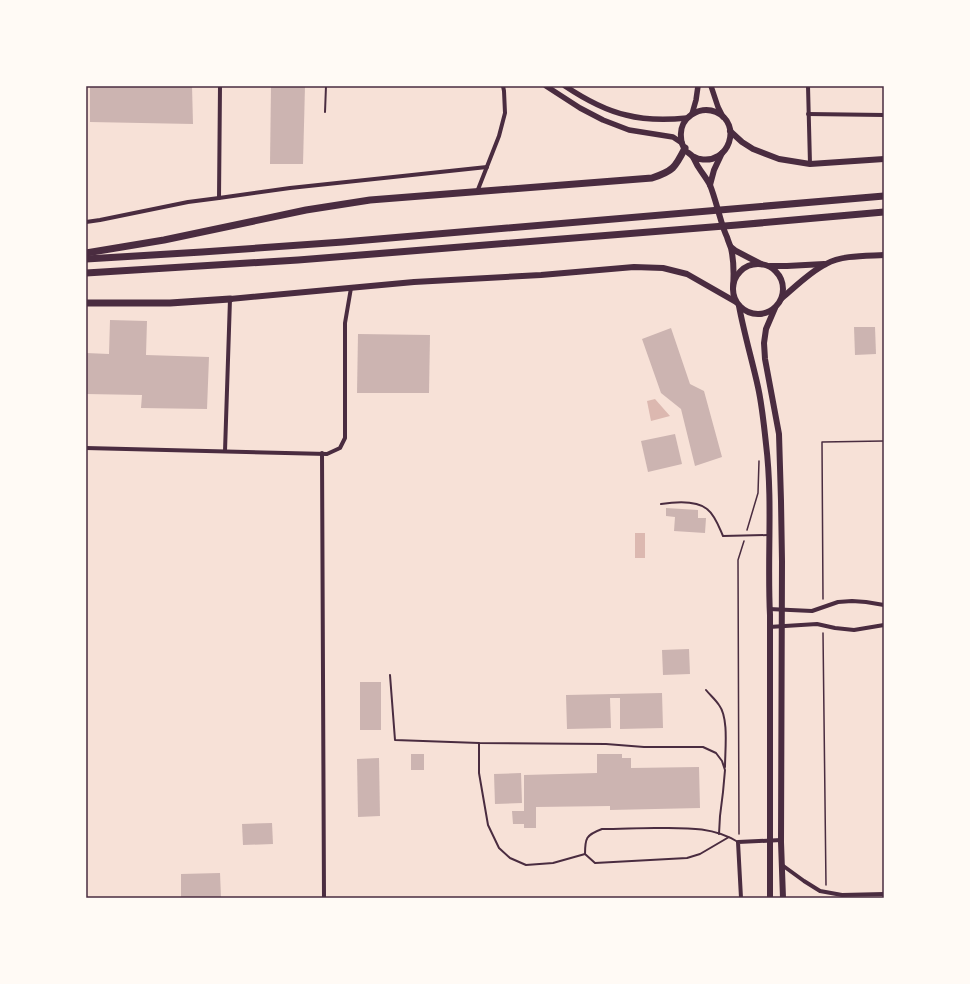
<svg xmlns="http://www.w3.org/2000/svg" width="970" height="984" font-family="Lora,serif">
  <style>
    .water { fill: #dcb8b0 }
    .building { fill: #ccb4b1 }
    .lines { fill: none; stroke-linecap: round; stroke-linejoin: round }
    .path { stroke: #4a2c40; stroke-width: 1.5 }
    .service { stroke: #4a2c40; stroke-width: 2 }
    .minor { stroke: #4a2c40; stroke-width: 4 }
    .secondary { stroke: #4a2c40; stroke-width: 5.5 }
    .primary { stroke: #4a2c40; stroke-width: 6 }
    .trunk { stroke: #4a2c40; stroke-width: 7 }
    .neatline { fill: none; stroke: #4a2c40; stroke-width: 1.5 }
  </style>
  <rect width="100%" height="100%" fill="#f7e1d7"/>
  <g class="water">
    <polygon points="655,399 670,416 651,421 647,401"/>
    <rect x="635" y="533" width="10" height="25"/>
  </g>
  <g class="building">
    <polygon points="90,86 192,86 193,124 90,122"/>
    <polygon points="271,86 305,86 303,164 270,164"/>
    <polygon points="110,320 147,321 146,355 209,357 207,409 141,408 142,395 86,394 86,353 109,354"/>
    <polygon points="854,327 875,327 876,354 855,355"/>
    <polygon points="671,328 690,384 704,391 722,457 695,466 681,409 661,393 642,339"/>
    <polygon points="358,334 430,335 429,393 357,393"/>
    <polygon points="675,434 682,464 648,472 641,441"/>
    <polygon points="666,508 698,510 698,518 706,518 705,533 674,531 675,517 666,516"/>
    <polygon points="689,649 690,674 663,675 662,650"/>
    <rect x="360" y="682" width="21" height="48"/>
    <polygon points="662,693 663,728 620,729 620,698 610,698 611,728 567,729 566,695"/>
    <rect x="411" y="754" width="13" height="16"/>
    <polygon points="597,754 622,754 622,758 631,758 631,768 699,767 700,808 610,810 610,806 536,807 536,828 524,828 524,824 513,824 512,811 524,811 524,775 597,773"/>
    <polygon points="379,758 380,816 358,817 357,759"/>
    <polygon points="521,773 522,803 495,804 494,774"/>
    <polygon points="272,823 273,844 243,845 242,824"/>
    <polygon points="220,873 221,898 181,898 181,874"/>
  </g>
  <g class="lines">
    <g class="path">
      <polyline points="747,530 758,493 759,461"/>
      <polyline points="823,599 822,442 884,441"/>
      <polyline points="823,633 826,885"/>
      <polyline points="739,834 738,560 744,541"/>
    </g>
    <g class="service">
      <polyline points="325,112 326,86"/>
      <path d="M661,504C674,502 696,500 707,509C715,515 719,527 723,536L768,535"/>
      <polyline points="390,675 395,740 479,743 606,744 644,747 703,747 716,753 722,761 725,770 723,792 720,816 719,834"/>
      <path d="M706,690C710,695 715,699 719,705C729,718 725,750 725,767"/>
      <polyline points="479,743 479,773 488,825 499,848 510,858 526,865 553,863 585,854"/>
      <path d="M729,837L700,854L687,858L595,863L585,854C585,838 586,835 602,829C620,829 637,828 655,828C684,828 712,826 738,842"/>
    </g>
    <g class="minor">
      <polyline points="808,86 810,164"/>
      <polyline points="808,114 884,115"/>
      <polyline points="477,192 499,136 505,113 504,91 503,86"/>
      <polyline points="219,198 220,86"/>
      <polyline points="86,222 100,220 188,202 219,198 290,188 487,167"/>
      <polyline points="86,448 327,454 340,448 345,438 345,323 351,288"/>
      <polyline points="225,451 230,299"/>
      <polyline points="322,453 324,898"/>
      <polyline points="769,609 812,611 838,602 852,601 866,602 884,605"/>
      <polyline points="769,627 817,624 835,628 854,630 884,625"/>
      <polyline points="782,865 804,881 820,891 842,895 884,894"/>
      <polyline points="741,898 738,842 781,840"/>
    </g>
    <g class="secondary">
      <polyline points="546,86 580,108 603,120 629,130 673,137 682,143"/>
      <path d="M565,86C583,98 604,110 626,115C645,120 667,120 687,118"/>
      <polyline points="711,86 718,107 723,117"/>
      <polyline points="692,114 696,100 698,86"/>
    </g>
    <g class="primary">
      <polyline points="730,131 742,142 753,149 779,159 810,164 884,159"/>
      <path d="M692,156C695,157 698,159 700,159C729,165 743,124 716,112C699,105 679,118 681,137C681,142 683,147 686,151C688,153 691,154 693,157C695,160 696,164 699,168C702,173 707,179 710,185C714,195 717,207 720,217C722,224 724,231 727,237C728,241 730,245 731,248C734,261 734,275 733,288"/>
      <polyline points="710,185 714,170 722,153"/>
      <polyline points="731,247 736,251 761,264"/>
      <circle cx="758" cy="289" r="25"/>
      <polyline points="770,266 787,266 824,264"/>
      <path d="M782,298C795,287 811,271 826,264C842,255 866,256 884,255"/>
      <polyline points="230,299 414,282 541,275 634,267 663,268 687,274 736,302"/>
      <path d="M739,306C744,333 752,360 758,387C762,405 764,425 766,444C773,501 767,558 770,615V898"/>
      <polyline points="775,308 766,329 764,343 765,359 779,434 781,501 782,561 781,842 783,898"/>
    </g>
    <g class="trunk">
      <path d="M86,253L164,240L306,210L370,200L652,178C673,171 675,168 685,148"/>
      <polyline points="86,259 202,252 343,242 884,196"/>
      <polyline points="86,273 298,260 737,225 884,212"/>
      <polyline points="86,303 170,303 230,299"/>
    </g>
  </g>
  <rect width="970" height="984" fill="none" stroke="#fffaf5" stroke-width="174"/>
  <rect x="87" y="87" width="796" height="810" class="neatline"/>
</svg>
